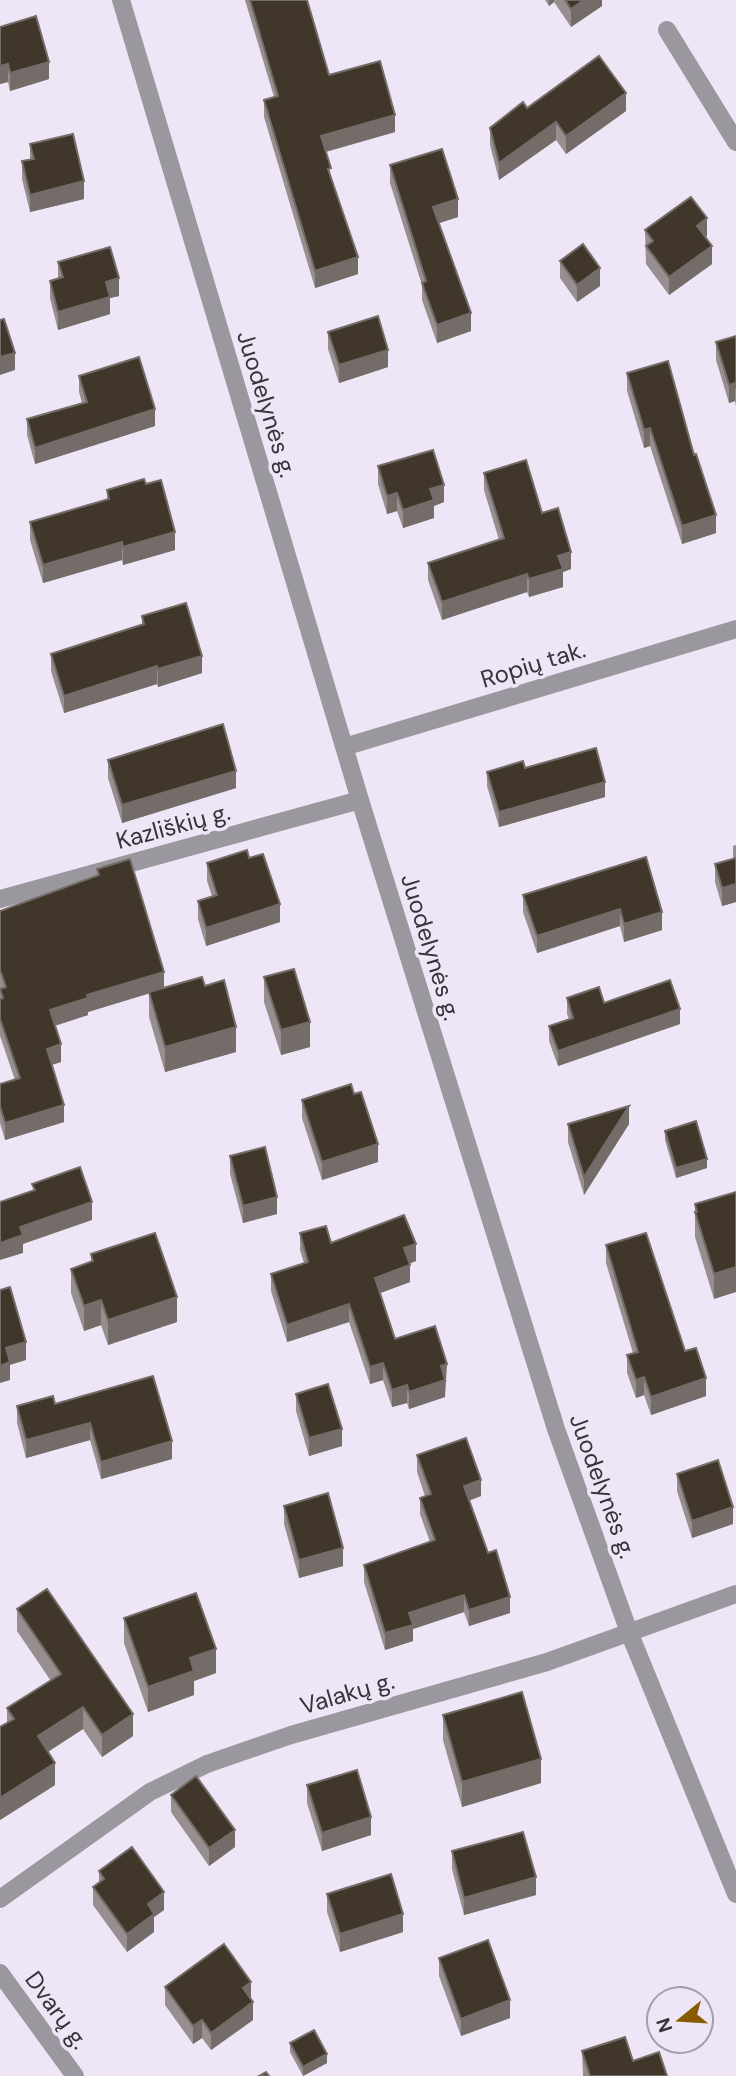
<svg xmlns="http://www.w3.org/2000/svg" width="736" height="2076" font-family="'DM Sans',sans-serif">
<rect width="100%" height="100%" fill="#eee6f7"/>
<g fill="none" stroke-linecap="round" stroke-linejoin="round">
<path stroke="#9b979e" stroke-width="18" d="M121,0L360,800L556,1429L629,1632L736,1894
M667,30L736,142
M344,747L736,629
M0,899L360,800
M0,1899L150,1792L207,1764L291,1735L547,1662L736,1594
M0,1973L75,2076"/>
</g>
<path fill="#978e90" d="M245,0H307L329,75L395,132L326,152L331,177L358,274L315,288L264,117V100L274,97Z
M545,0H602V6L571,27L554,2L549,6Z
M0,27L49,79L10,91L8,82L0,84Z
M527,108L626,111L566,154L556,140L499,180L490,145V128Z
M30,144L84,199L30,212L22,179V161L30,160Z
M390,165L458,217L439,223L471,331L437,343L422,300V285L390,183Z
M645,230L707,236L705,237L712,264L669,295L646,264Z
M560,261L600,286L577,302L560,278Z
M58,262L119,296L110,298V314L58,330L50,298V281L58,278Z
M328,332L388,367L339,383L328,349Z
M736,336V406L735,401L729,403L716,360V342Z
M627,373L716,533L682,544L650,446L644,448L627,391Z
M79,376L155,426L35,464L27,435V419L82,403L79,392Z
M378,466L444,502L434,506V518L403,528L397,511L387,514L378,484Z
M484,473L542,513L571,569L563,572V587L529,597L527,592L442,620L428,580V563L499,540L484,490Z
M146,484L175,550L123,565L122,560L43,583L30,540V522L107,499V490Z
M142,616L202,673L158,687L157,684L64,713L51,671V654L142,625Z
M108,760L236,788L122,823L108,778Z
M525,768L605,797L499,827L487,786V772Z
M736,845V902L722,906L715,882V864L733,858V846Z
M646,857L662,930L624,942L620,926L537,953L523,912V895Z
M207,863L280,922L206,946L198,919V901L212,896L207,881Z
M97,869L164,988L205,986L236,1052L165,1072L149,1017V993L88,1012V1015L55,1026L61,1062L52,1065L64,1122L5,1140L0,1123V1084L15,1080L0,1036V911L97,876Z
M264,977L310,1047L281,1055L264,1002Z
M567,998L604,1003L680,1024L558,1066L549,1041V1026L569,1019L567,1014Z
M302,1100L378,1162L322,1180L302,1118Z
M568,1124H629L584,1195L568,1142Z
M665,1131L707,1168L676,1178L665,1140Z
M230,1156L277,1214L243,1223L230,1174Z
M736,1192L714,1299L695,1237V1204Z
M300,1233L331,1243L416,1261L409,1263L410,1282L380,1293L395,1339L447,1381L445,1382V1397L409,1409L407,1403L392,1407L383,1380L370,1384L349,1322L287,1342L271,1291V1274L304,1263L300,1250Z
M606,1245L685,1351L706,1396L651,1415L644,1395L636,1398L627,1373V1355L633,1353L606,1263Z
M91,1254L177,1322L108,1345L101,1325L84,1331L71,1293V1269L91,1262Z
M296,1394L342,1446L309,1456L296,1411Z
M55,1404L172,1459L101,1479L90,1440L26,1458L17,1423V1406Z
M417,1455L481,1496L469,1501L510,1613L469,1626L464,1612L413,1629V1641L385,1650L364,1582V1565L430,1542L420,1514V1498L425,1496L417,1472Z
M677,1474L733,1524L692,1538L677,1491Z
M284,1506L343,1566L299,1578L284,1524Z
M17,1609L133,1736L102,1757L83,1729L48,1752L55,1785L0,1820V1727L7,1723V1708L51,1681L17,1631Z
M124,1618L216,1673L194,1681V1695L148,1712L124,1643Z
M443,1715L541,1783L462,1807L443,1740Z
M307,1785L371,1835L322,1851L307,1803Z
M171,1795L235,1847L209,1866L171,1812Z
M452,1851L536,1895L464,1915L452,1869Z
M99,1871L164,1910L154,1917V1932L127,1952L93,1905V1887L99,1883Z
M327,1894L403,1932L340,1952L327,1912Z
M439,1958L510,2018L461,2036L439,1976Z
M165,1987L251,1998L253,2020L211,2050L202,2038L193,2044L165,2005Z
M290,2043L327,2063L303,2076L290,2052Z
M582,2051L633,2061L667,2076H583Z"/>
<path fill="#746c68" d="M549,0H554V2L549,6Z
M584,0H602V6L571,27V9Z
M49,62V79L10,91V73Z
M8,64V82L0,84V66Z
M626,93V111L566,154V136Z
M395,115V132L321,153V136Z
M556,122V140L499,180V163Z
M84,181V199L30,212V195Z
M458,199V217L433,225V207Z
M707,218V236L697,243V226Z
M712,246V264L669,295V277Z
M358,257V274L315,288V271Z
M600,268V286L577,302V285Z
M119,278V296L110,298V314L58,330V312L106,282Z
M471,313V331L437,343V325Z
M388,350V367L339,383V365Z
M15,353V370L0,375V357Z
M735,383V401L729,403V385Z
M155,409V426L35,464V448Z
M650,428V446L644,448V430Z
M444,485V502L434,506V518L403,528V510L430,489Z
M397,493V511L387,514V496Z
M716,515V533L682,544V526Z
M175,532V550L123,565V547Z
M122,542V560L43,583V565Z
M571,552V569L563,572V587L529,597V579L558,556Z
M527,574V592L442,620V602Z
M202,656V673L158,687V669Z
M157,666V684L64,713V696Z
M236,771V788L122,823V805Z
M605,782V797L499,827V812Z
M736,884V902L722,906V888Z
M280,904V922L206,946V928Z
M620,909V926L537,953V936Z
M662,912V930L624,942V924Z
M164,972V989L88,1012V1015L50,1027V1010L87,995Z
M680,1009V1024L558,1066V1051Z
M310,1022V1047L281,1055V1030Z
M236,1027V1052L165,1072V1047Z
M61,1044V1062L47,1066V1049Z
M64,1105V1122L5,1140V1123Z
M629,1106V1124L584,1195V1177Z
M378,1144V1162L322,1180V1162Z
M707,1159V1168L676,1178V1168Z
M277,1197V1214L243,1223V1206Z
M92,1202V1220L23,1244V1253L0,1260V1243L20,1227Z
M416,1244V1261L404,1266V1248Z
M410,1265V1282L375,1295V1278Z
M736,1267V1292L714,1299V1274Z
M177,1297V1322L108,1345V1320Z
M101,1300V1325L84,1331V1306Z
M349,1304V1322L287,1342V1325Z
M26,1342V1360L10,1365V1380L0,1383V1366L6,1348Z
M383,1363V1380L370,1384V1367Z
M447,1364L445,1397L409,1409V1392L441,1366Z
M644,1377V1395L636,1398V1380Z
M706,1378V1396L651,1415V1397Z
M407,1385V1403L392,1407V1390Z
M90,1423V1440L26,1458V1440Z
M342,1429V1446L309,1456V1438Z
M172,1441V1459L101,1479V1462Z
M481,1480V1496L464,1502V1486Z
M733,1507V1524L692,1538V1521Z
M343,1548V1566L299,1578V1560Z
M464,1595V1612L413,1629V1641L385,1650V1633L409,1613Z
M510,1597V1613L469,1626V1610Z
M216,1649V1673L194,1681V1695L148,1712V1687L190,1658Z
M83,1707V1729L38,1758V1736Z
M133,1714V1736L102,1757V1735Z
M541,1759V1783L462,1807V1782Z
M55,1763V1785L0,1820V1798Z
M371,1817V1835L322,1851V1833Z
M235,1830V1847L209,1866V1848Z
M536,1877V1895L464,1915V1898Z
M164,1892V1910L154,1917V1932L127,1952V1934L148,1904Z
M403,1914V1932L340,1952V1934Z
M251,1982V1999L243,1988Z
M510,2000V2018L461,2036V2019Z
M253,2002V2020L211,2050V2033Z
M202,2020V2038L193,2044V2026Z
M327,2054V2063L303,2076V2067Z"/>
<path fill="#40372a" stroke="#746c68" stroke-width="2" d="M250,0H307L329,75L380,61L395,115L321,136L331,168L328,169L358,257L315,271L264,100L278,96Z
M565,0H584L571,9Z
M36,16L49,62L10,73L8,64L0,66V27Z
M599,56L626,93L566,136L556,122L499,163L490,128L523,102L527,108Z
M73,134L84,181L30,195L22,161L34,159L30,144Z
M442,149L458,199L433,207L471,313L437,325L422,283L426,281L390,165Z
M691,197L707,218L697,226L712,246L669,277L646,246L653,241L645,230Z
M583,244L600,268L577,285L560,261Z
M110,247L119,278L106,282L110,297L58,312L50,281L63,277L58,262Z
M378,316L388,350L339,365L328,332Z
M4,319L15,353L0,357V320Z
M736,336V388L735,383L729,385L716,342Z
M139,357L155,409L35,448L27,419L87,402L79,376Z
M668,361L694,455L696,454L716,515L682,526L650,428L644,430L627,373Z
M433,450L444,485L430,489L434,500L403,510L397,493L387,496L378,466Z
M526,460L542,513L558,508L571,552L558,556L563,569L529,579L527,574L442,602L428,563L504,538L484,473Z
M144,479L146,484L161,480L175,532L123,547L122,542L43,565L30,522L109,499L107,490Z
M186,603L202,656L158,669L157,666L64,696L51,654L144,624L142,616Z
M223,724L236,771L122,805L108,760Z
M596,748L605,782L499,812L487,772L523,761L525,768Z
M247,850L249,858L263,854L280,904L206,928L198,901L217,895L207,863Z
M646,857L662,912L624,924L620,909L537,936L523,895Z
M736,858V884L722,888L715,864Z
M130,859L164,972L87,995L88,998L50,1010L61,1044L47,1049L64,1105L5,1123L0,1106V1084L20,1078L0,1019V999L3,998L0,989L6,987L0,970V911L99,875L97,869Z
M294,969L310,1022L281,1030L264,977Z
M202,977L205,986L224,980L236,1027L165,1047L149,992Z
M670,980L680,1009L558,1051L549,1026L573,1018L567,998L599,987L604,1003Z
M351,1084L354,1094L361,1092L378,1144L322,1162L302,1100Z
M629,1106L584,1177L568,1124Z
M696,1121L707,1159L676,1168L665,1131Z
M265,1147L277,1197L243,1206L230,1156Z
M80,1167L92,1202L20,1227L23,1235L0,1243V1202L35,1190L32,1184Z
M736,1192V1267L714,1274L695,1212H697L695,1204Z
M404,1215L416,1244L404,1248L410,1265L375,1278L395,1339L435,1326L447,1364L441,1366L445,1380L409,1392L407,1385L392,1390L383,1363L370,1367L349,1304L287,1325L271,1274L308,1262L300,1233L326,1226L331,1243Z
M155,1233L177,1297L108,1320L101,1300L84,1306L71,1269L93,1261L91,1254Z
M646,1233L685,1351L696,1348L706,1378L651,1397L644,1377L636,1380L627,1355L638,1352L606,1245Z
M10,1287L26,1342L6,1348L10,1362L0,1366V1290Z
M153,1376L172,1441L101,1462L90,1423L26,1440L17,1406L53,1396L55,1404Z
M328,1384L342,1429L309,1438L296,1394Z
M466,1438L481,1480L464,1486L488,1553L496,1550L510,1597L469,1610L464,1595L409,1613L413,1625L385,1633L364,1565L435,1540L420,1498L431,1494L417,1455Z
M718,1460L733,1507L692,1521L677,1474Z
M328,1493L343,1548L299,1560L284,1506Z
M47,1589L133,1714L102,1735L83,1707L38,1736L55,1763L0,1798V1727L14,1719L7,1708L61,1674L17,1609Z
M196,1593L216,1649L190,1658L194,1671L148,1687L124,1618Z
M522,1692L541,1759L462,1782L443,1715Z
M357,1770L371,1817L322,1833L307,1785Z
M196,1776L235,1830L209,1848L171,1795Z
M523,1832L536,1877L464,1898L452,1851Z
M132,1847L164,1892L148,1904L154,1914L127,1934L93,1887L104,1879L99,1871Z
M391,1874L403,1914L340,1934L327,1894Z
M488,1940L510,2000L461,2019L439,1958Z
M224,1944L251,1982L243,1988L253,2002L211,2033L202,2020L193,2026L165,1987Z
M314,2030L327,2054L303,2067L290,2043Z
M625,2037L633,2061L659,2052L667,2076H590L582,2051Z
M266,2072L269,2076H259Z"/>
<g text-anchor="middle" dominant-baseline="central" stroke-width="7" stroke-linejoin="round" paint-order="stroke">
<g font-size="24" fill="#363339" stroke="#eee6f7">
<text transform="translate(267 404) rotate(73)">Juodelynės g.</text>
<text transform="translate(533 664) rotate(-17)">Ropių tak.</text>
<text transform="translate(173 826) rotate(-15)">Kazliškių g.</text>
<text transform="translate(431 947) rotate(73)">Juodelynės g.</text>
<text transform="translate(603 1486) rotate(70)">Juodelynės g.</text>
<text transform="translate(347 1693) rotate(-16)">Valakų g.</text>
<text transform="translate(57 2010) rotate(54)">Dvarų g.</text>
</g>
</g>
<g transform="translate(680 2020) rotate(252)"><circle r="33" fill="#eee6f7" stroke="#a49eab" stroke-width="2"/>
<path d="M0-5L12 26L0 18L-12 26Z" fill="#895b00"/>
<text y="-10" font-size="19" font-weight="bold" text-anchor="middle" fill="#363339">N</text>
</g>
</svg>
